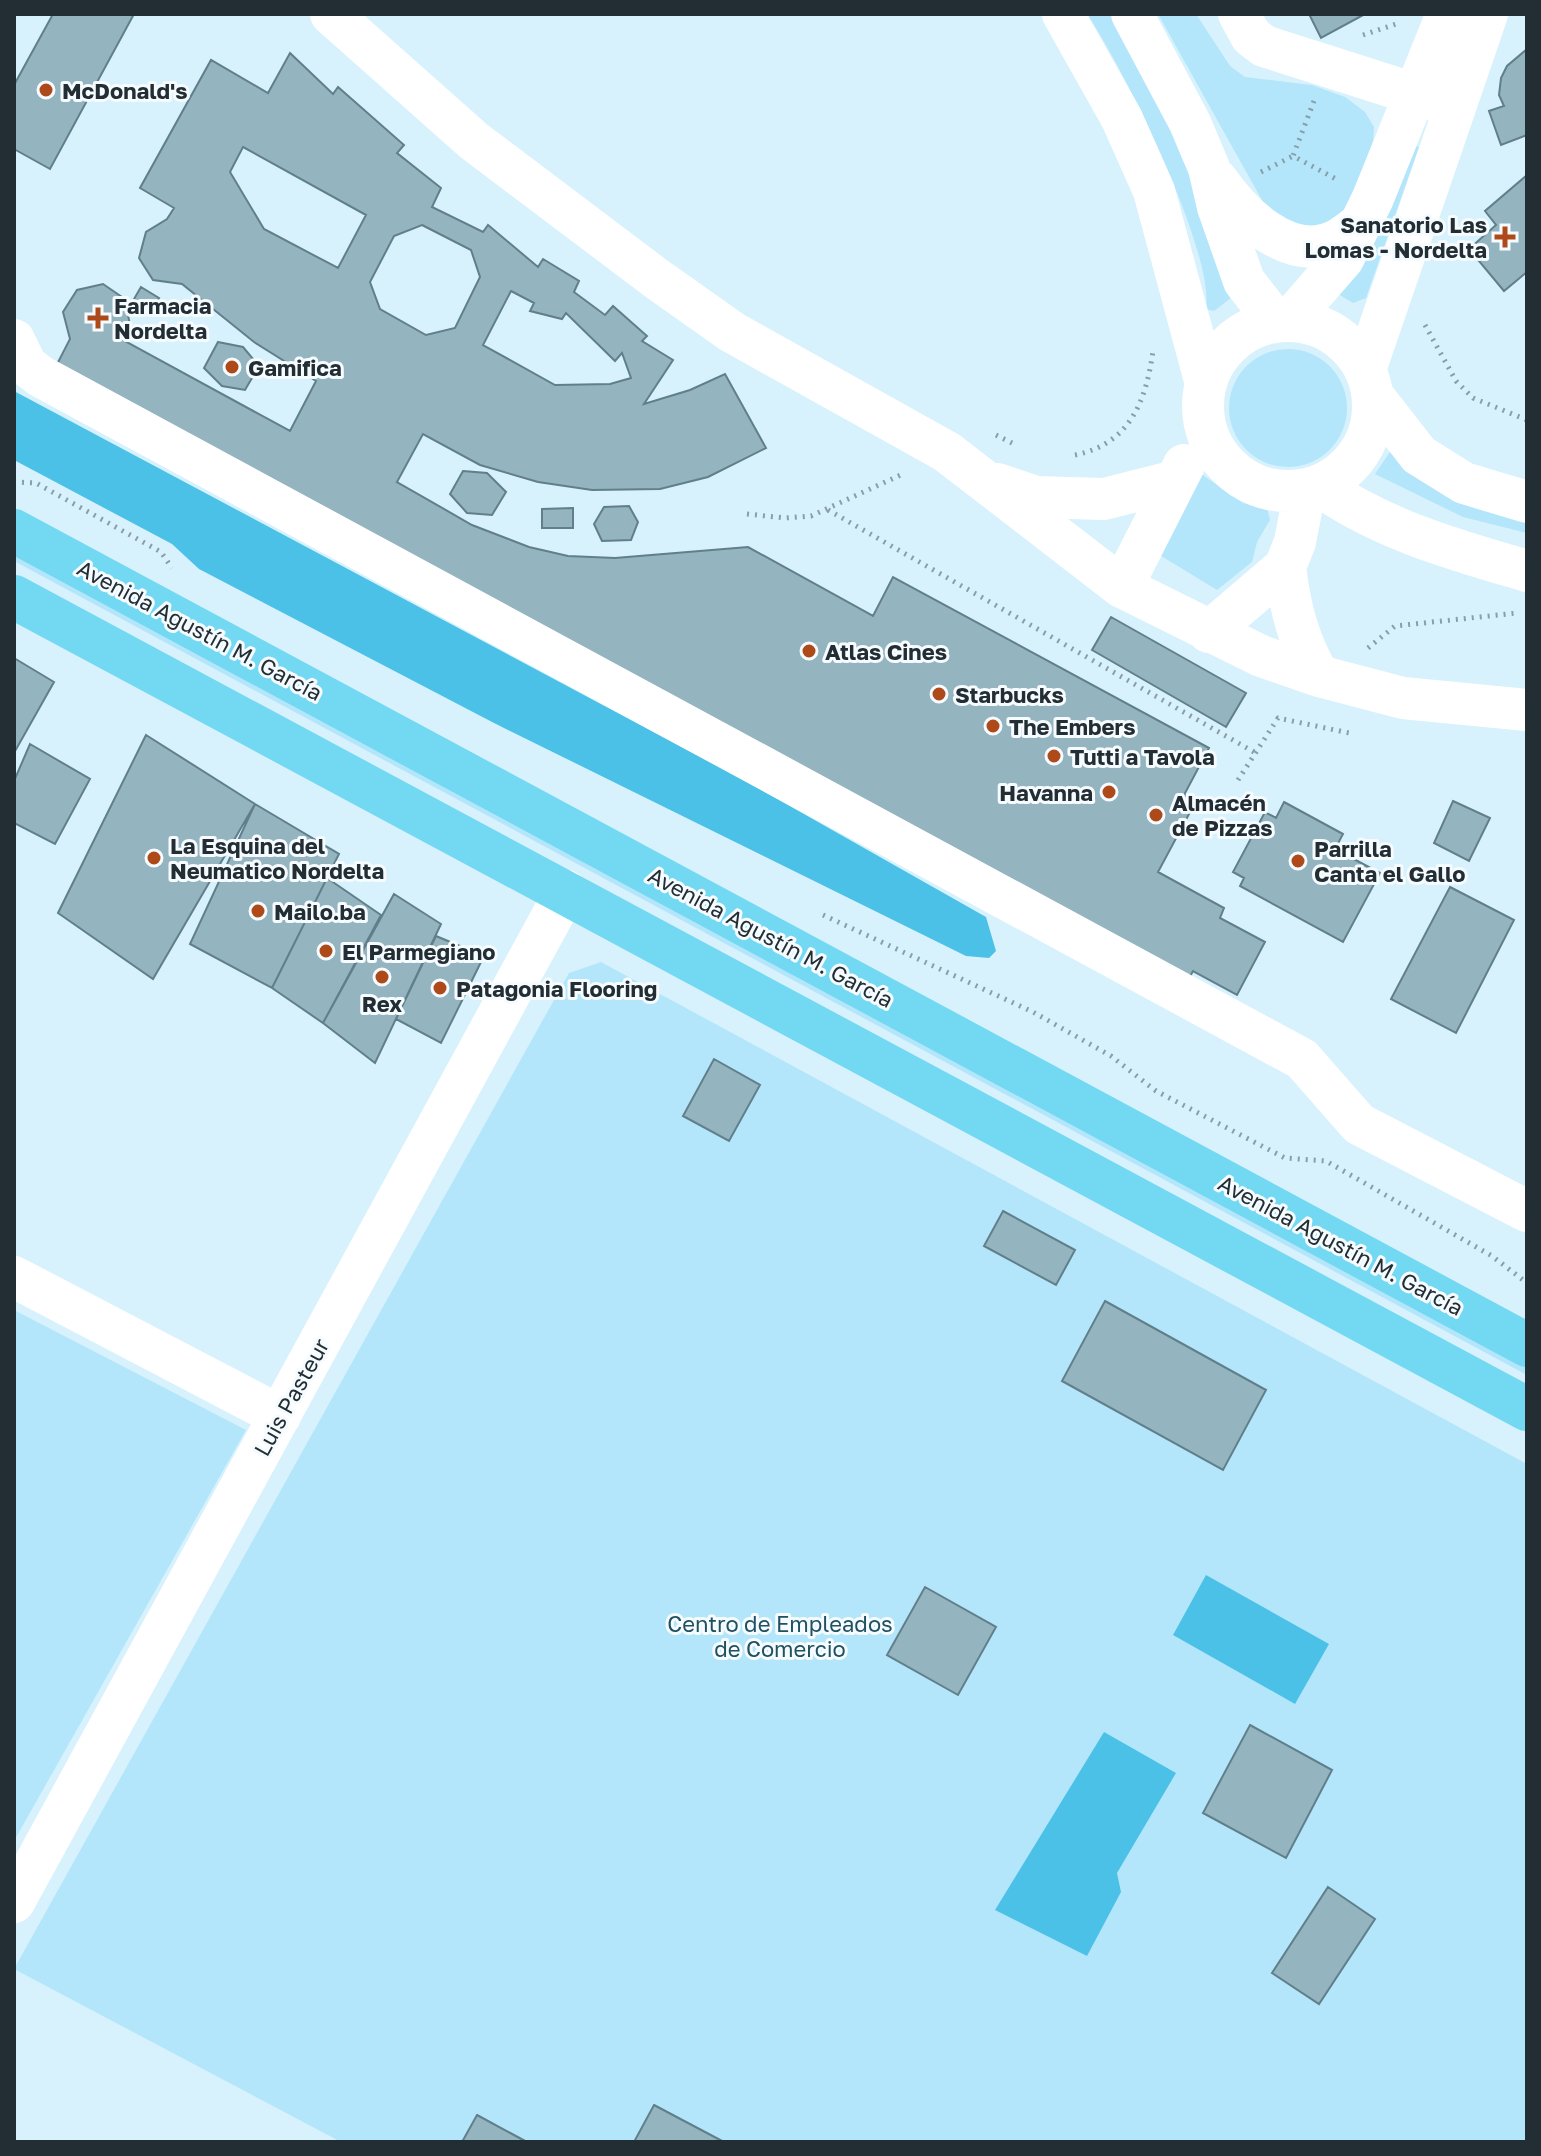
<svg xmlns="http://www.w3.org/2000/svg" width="1541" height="2156" font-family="'Golos Text',sans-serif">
<rect width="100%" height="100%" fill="#d7f2fc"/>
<path fill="#b3e6fa" d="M1087,14H1117L1194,170L1240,291L1214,311L1206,309C1214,249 1123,67 1087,14Z
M1158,14H1196L1230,66L1245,77L1312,85L1345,97L1365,112L1374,127L1373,143L1344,213L1323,226L1302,228L1278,221L1263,202Z
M1411,144L1419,147L1366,298L1353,303L1333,291Z
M1229 408a59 59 0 1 1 118 0a59 59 0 1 1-118 0Z
M1394,446L1527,515V533L1463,517L1375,474Z
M1200,473L1243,503L1267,508L1270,520L1257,542L1252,562L1217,590L1158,554Z
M14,548L1527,1361V1375L14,561Z
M601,962L1527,1464V2142H341L14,1969L569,973Z
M14,1310L246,1430L14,1841Z"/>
<path fill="#4cc1e7" d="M14,391L751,784L986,917L996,951L989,958L966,956L494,723L199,569L172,544L14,460Z
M1206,1575L1329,1644L1295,1704L1173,1635Z
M1104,1732L1176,1773L1117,1873L1121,1892L1087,1956L995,1910Z"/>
<path fill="#94b4c0" stroke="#607f8a" stroke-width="2" fill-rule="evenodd" d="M53,14H134L50,169L14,149V85Z
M1309,14H1365L1321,38Z
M1527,49V135L1501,145L1489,111L1504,106L1499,95L1501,78L1507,66Z
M290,53L333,94L338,87L404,145L397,153L441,188L432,207L483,232L488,225L538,267L543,259L579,281L574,292L605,315L613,306L647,336L642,341L673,360L644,404L690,390L725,374L766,448L708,477L660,489L592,490L538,482L480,465L423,434L397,482L472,525L529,547L568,556L615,558L748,547L873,616L893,577L1209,748L1184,795L1196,801L1158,872L1224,908L1220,918L1265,942L1237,995L1193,971L1186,984L53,372L70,339L63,312L77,290L103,284L125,299L130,325L121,339L290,431L316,381L254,342L182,284L153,280L139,258L146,232L167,219L174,208L140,188L211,60L268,93ZM243,147L366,215L338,268L264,229L230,172ZM422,225L471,250L480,277L455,328L426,335L380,309L370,282L394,236ZM511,291L534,303L530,311L562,319L566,313L615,361L622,353L631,378L610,384L555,385L483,345Z
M1527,175V272L1504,291L1469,249L1496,225L1485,211Z
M141,287L159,298L152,309L134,299Z
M218,342L243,347L259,366L245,390L222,386L204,368Z
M463,471L487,473L506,492L492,515L467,513L450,494Z
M629,506L638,522L631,540L602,541L594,524L604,507Z
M573,508V528H542V509Z
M1111,617L1246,693L1226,727L1092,650Z
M14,658L54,682L14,753Z
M146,735L255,804L153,979L58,913Z
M30,744L90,779L55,844L14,823V781Z
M1453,801L1490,818L1469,861L1434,843Z
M1284,802L1343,834L1335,849L1380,873L1343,942L1240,886L1244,878L1233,872L1265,812L1276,818Z
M255,804L339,854L272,988L190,944Z
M327,878L381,915L323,1023L272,988Z
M1450,887L1514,920L1456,1033L1391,999Z
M394,894L441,924L375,1063L323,1023Z
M436,936L484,956L441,1043L396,1019Z
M714,1059L760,1085L729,1141L683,1116Z
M1003,1211L1075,1250L1056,1285L984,1246Z
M1105,1301L1266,1390L1223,1470L1062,1381Z
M925,1587L996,1627L958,1695L887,1655Z
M1250,1725L1332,1770L1286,1858L1203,1813Z
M1328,1887L1375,1919L1319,2004L1272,1973Z
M654,2105L724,2142H634Z
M477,2115L527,2142H462Z"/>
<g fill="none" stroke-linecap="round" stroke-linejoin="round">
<path stroke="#899ea6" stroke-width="5" stroke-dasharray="2 6" stroke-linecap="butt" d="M1363,35L1399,23
M1314,101L1293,156L1338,180
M1261,172L1293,156
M1425,325L1456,381L1473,398L1527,420
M996,435L1016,445
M1075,455C1130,444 1146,401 1153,351
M14,482L36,483L161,552L172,568
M828,510L1254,752
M747,514L785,518L811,516L905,473
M1368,648L1395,626L1517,613
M1238,780L1278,718L1354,734
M823,915L1033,1012L1111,1056L1156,1091L1285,1158L1326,1161L1492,1256L1527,1283"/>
<path stroke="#fff" stroke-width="42" d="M331,14L474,141L657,279L732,332L947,452L1122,587L1261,656L1319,676L1403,698L1527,710
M1063,14L1122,119L1154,191L1206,384
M1132,14L1190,123L1209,168L1218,207L1244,281L1276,322
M1239,14L1251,36L1264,46L1443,103
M1217,180C1241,214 1288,263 1335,241C1344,237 1353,229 1361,223
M1289,321L1343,259L1373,198L1447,14
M1203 406a85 85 0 1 1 170 0a85 85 0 1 1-170 0Z
M14,340L26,365L40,376L1302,1059L1359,1124L1527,1211
M1365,370L1487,14
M1373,396L1419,455L1464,483L1527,502
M997,484L1036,497L1104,499L1175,481
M1320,486C1382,530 1456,550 1527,571
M1285,567C1290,607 1298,641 1319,676
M1122,587L1184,465
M1209,632L1285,567L1295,542L1305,490
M14,1277L280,1416
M14,1902L566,891"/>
<path stroke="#73d8f2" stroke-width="44" d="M14,531L1527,1345
M14,597L1527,1409"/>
</g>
<g fill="#ae4a19" stroke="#f5fbfe" stroke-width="3">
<circle cx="46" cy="90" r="8"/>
<path d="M1501 225h8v8h8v8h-8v8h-8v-8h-8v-8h8z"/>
<path d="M94 306h8v8h8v8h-8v8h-8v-8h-8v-8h8z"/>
<circle cx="232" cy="367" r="8"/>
<circle cx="809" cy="651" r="8"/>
<circle cx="939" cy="694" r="8"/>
<circle cx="993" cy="726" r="8"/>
<circle cx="1054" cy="756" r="8"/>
<circle cx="1109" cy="792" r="8"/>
<circle cx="1156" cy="815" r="8"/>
<circle cx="154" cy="858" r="8"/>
<circle cx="1298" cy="861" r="8"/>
<circle cx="258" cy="911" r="8"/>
<circle cx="326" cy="951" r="8"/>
<circle cx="382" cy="977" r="8"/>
<circle cx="440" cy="988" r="8"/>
</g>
<g text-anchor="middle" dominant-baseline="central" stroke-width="6" stroke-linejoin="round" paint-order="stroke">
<g font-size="22" font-weight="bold" fill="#222e33" stroke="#f5fbfe" text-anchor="start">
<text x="62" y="90">McDonald's</text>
<text x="1487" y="224" text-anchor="end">Sanatorio Las<tspan x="1487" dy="25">Lomas - Nordelta</tspan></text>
<text x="114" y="305">Farmacia<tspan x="114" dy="25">Nordelta</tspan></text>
<text x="248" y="367">Gamifica</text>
<text x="825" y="651">Atlas Cines</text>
<text x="955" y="694">Starbucks</text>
<text x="1009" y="726">The Embers</text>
<text x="1070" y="756">Tutti a Tavola</text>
<text x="1093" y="792" text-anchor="end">Havanna</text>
<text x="1172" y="802">Almacén<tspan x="1172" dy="25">de Pizzas</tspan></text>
<text x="170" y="845">La Esquina del<tspan x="170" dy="25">Neumatico Nordelta</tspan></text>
<text x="1314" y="848">Parrilla<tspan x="1314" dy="25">Canta el Gallo</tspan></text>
<text x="274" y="911">Mailo.ba</text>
<text x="342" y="951">El Parmegiano</text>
<text x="456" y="988">Patagonia Flooring</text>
<text x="382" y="1003" text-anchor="middle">Rex</text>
</g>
<g font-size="22" fill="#222e33" stroke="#f5fbfe">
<text transform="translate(200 630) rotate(28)">Avenida Agustín M. García</text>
<text transform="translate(771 937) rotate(28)">Avenida Agustín M. García</text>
<text transform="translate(1341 1245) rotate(28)">Avenida Agustín M. García</text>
<text transform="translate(291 1397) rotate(-61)">Luis Pasteur</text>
</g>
<g font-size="22" fill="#205161" stroke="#f5fbfe">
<text x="780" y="1623">Centro de Empleados<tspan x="780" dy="25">de Comercio</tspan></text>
</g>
</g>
<rect width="1541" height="2156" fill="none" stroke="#222e33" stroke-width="32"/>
</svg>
